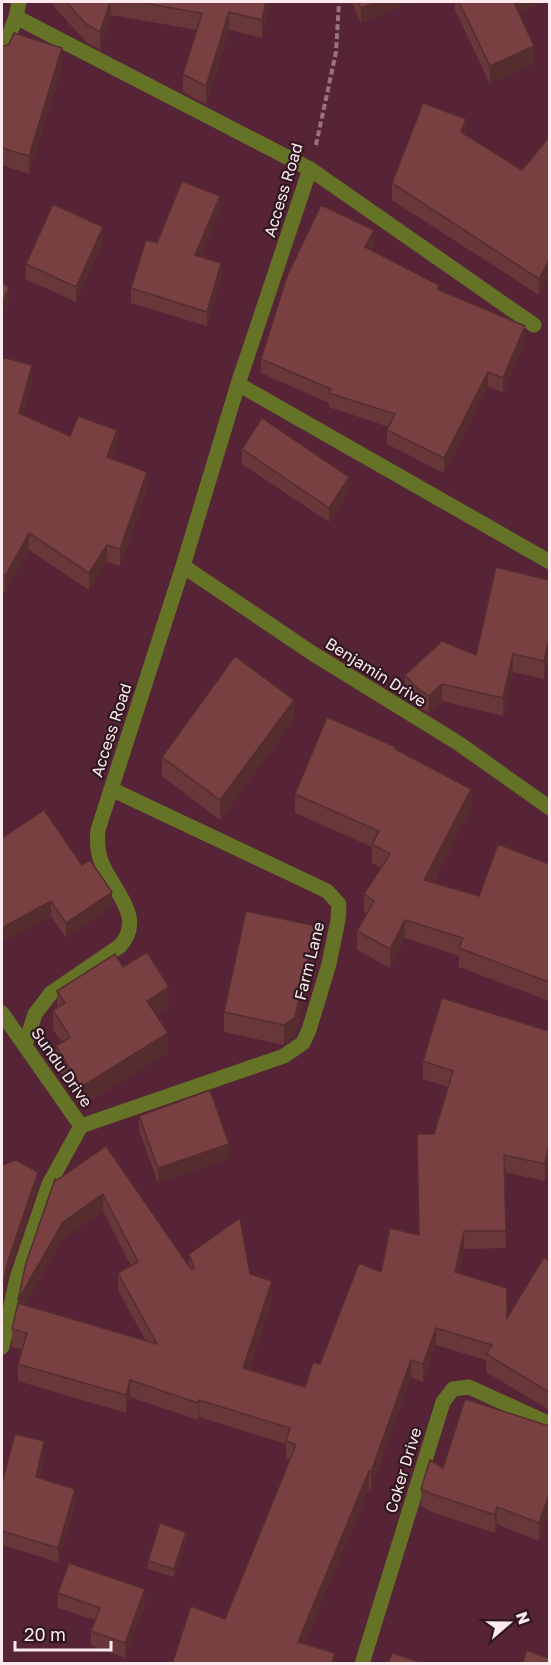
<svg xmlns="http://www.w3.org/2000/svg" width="551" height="1665" font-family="'Golos Text',sans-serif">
<rect width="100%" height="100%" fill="#572437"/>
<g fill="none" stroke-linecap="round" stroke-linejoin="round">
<path stroke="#99727f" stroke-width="4" stroke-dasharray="6 3" stroke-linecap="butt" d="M316,145L336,52L339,2"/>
<path stroke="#657327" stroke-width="15" d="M16,17L310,169L534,325
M2,54L16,17L19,2
M238,384L550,562
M183,566L312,653L458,743L550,808
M2,1013L81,1126L49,1184L17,1278L2,1347
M25,1045L35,1014L51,993L120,946C147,916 110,889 100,858C97,848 97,840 98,830L183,566L238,384L310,169
M81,1126L284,1056L303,1043L309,1030L329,964L338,920L339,904L327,891L111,789
M362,1664L443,1402L453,1389L469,1387L550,1424"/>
</g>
<path fill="#683739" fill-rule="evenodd" d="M50,2H270L262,38L229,30L206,104L183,92V74L197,30L111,15L100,50L86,42Z
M352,2H411L361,23Z
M455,2H543L519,12L534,64L490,84L455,10Z
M2,46L62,65L29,174L2,165Z
M466,135L522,170L548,138L539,295L392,200V183Z
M220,211L200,257L221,278L207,326L131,303V288L157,243Z
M103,242L76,302L26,279V264Z
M374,245L371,250L525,340L503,393L488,386L444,473L387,444V430L389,427L329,407V403L261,373V359Z
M2,357L32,383L23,415L70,436L117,448L113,459L147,489L120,566L107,562L89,590L29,550L5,593L2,591Z
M242,449L349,491L329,522L242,464Z
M549,580L544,679L513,672L503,716L442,701L429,713L417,706L405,693V675L476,655Z
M294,719L220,820L162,776V757Z
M396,749L471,808L433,882L479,896L549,864V1001L459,967V956L405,938L390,968L357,950V931L367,914L364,912V894L381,868L372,863V847L295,813V794Z
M82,865L112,906L66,938L51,916L2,942Z
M316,946L295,1036L284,1045L224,1032V1012Z
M123,967L169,1007L156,1015L168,1052L81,1107L56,1065V1046L62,1042L53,1030V1010L57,1008V991Z
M549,1031L545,1181L504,1172L506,1248L464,1249L459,1273L507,1318L549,1261V1410L486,1372V1360L436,1345L423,1382L411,1377L371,1489H369L304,1644L335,1664L225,1619L290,1460L286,1459V1444L199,1417L198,1420L130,1397L126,1413L18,1381V1364L22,1349L12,1347V1329L57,1180L106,1146L189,1267V1254L250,1274L272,1299L249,1369L305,1387L381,1272L419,1235L434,1134L448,1087L423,1079V1061ZM103,1211L131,1266L118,1273V1290L146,1341L25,1305L63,1239Z
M139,1116L229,1158L158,1183L139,1130Z
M549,1426L539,1541L497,1524L495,1533L432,1512L421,1506V1489L443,1468Z
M44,1454L39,1478L75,1503L58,1562L2,1545V1483Z
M186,1539L174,1577L148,1569V1561Z
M58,1593L145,1603L125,1658L91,1645V1631L95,1620L58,1608Z"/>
<path fill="#552d2e" d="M110,2H111V15L100,50V32Z
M266,2H270L262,38V20Z
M377,2H411L361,23V8Z
M512,2H543L512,16Z
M229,12V30L206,104V86Z
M534,46V64L490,84V66Z
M62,48V65L29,174V156Z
M466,119V136L461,132Z
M220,196V211L195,269V255Z
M103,227V242L76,302V287Z
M374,230V245L365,262V247Z
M549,260V277L539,295V279Z
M221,263V278L207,326V312Z
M9,287V304L2,321V304Z
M525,326V340L503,393V378Z
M32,365V383L19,431V413Z
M488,372V386L444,473V458Z
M117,430V448L107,474V457Z
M147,472V489L120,566V549Z
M349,477V491L329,522V508Z
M29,533V550L5,593V576Z
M107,545V562L89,590V573Z
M549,639V656L544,679V661Z
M513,654V672L503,716V698Z
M442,684V701L429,713V696Z
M294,700V719L220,820V800Z
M471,789V808L424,898V880Z
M112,892V906L66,938V923Z
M51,901V916L2,942V928Z
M405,920V938L390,968V949Z
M316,926V946L295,1036L284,1045V1025Z
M169,987V1007L147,1020V1001Z
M168,1033V1052L81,1107V1087Z
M229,1144V1158L158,1183V1168Z
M549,1144V1161L545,1181V1164Z
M38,1172V1187L8,1275L2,1304V1289L8,1261Z
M103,1194V1211L63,1239L18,1318V1300L63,1222Z
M464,1231V1249L455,1290V1272Z
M272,1281V1299L243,1385V1368Z
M436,1328V1345L423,1382V1364Z
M411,1360V1377L371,1489V1472Z
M130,1380V1397L126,1413V1395Z
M199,1400V1417L198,1420V1403Z
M44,1441V1454L36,1491V1477Z
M369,1471V1489L298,1659V1642Z
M75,1489V1503L58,1562V1548Z
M549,1495V1512L539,1541V1523Z
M497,1507V1524L495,1533V1515Z
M186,1532V1539L174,1577V1569Z
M145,1589V1603L125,1658V1643Z
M335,1653V1664H332Z"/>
<path fill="#794042" stroke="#552d2e" stroke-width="1.5" d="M66,2H110L100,32L86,24Z
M137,2H266L262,20L229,12L206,86L183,74L202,13Z
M358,2H377L361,8Z
M459,2H514L534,46L490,66Z
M14,33L62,48L29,156L2,148V46H4L9,44Z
M423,103L466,119L461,132L522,170L548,138L549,139V260L539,279L392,183Z
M182,181L220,196L195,255L221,263L207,312L131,288L146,240L157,243Z
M53,204L103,227L76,287L26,264Z
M321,205L374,230L365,247L439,285L437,289L525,326L503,378L488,372L444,458L387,430L395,414L329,393L331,389L261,359L287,276Z
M2,283L9,287L2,304Z
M2,357L32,365L19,413L70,436L78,416L117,430L107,457L147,472L120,549L107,545L89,573L29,533L5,576L2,574Z
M262,418L349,477L329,508L242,449Z
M496,567L549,580V639L544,661L513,654L503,698L442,684L429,696L417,688L405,675L442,641L476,655Z
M235,656L294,700L220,800L162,757Z
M327,717L396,747L395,749L471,789L424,880L479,896L498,844L549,864V982L459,948L463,938L405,920L390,949L357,931L374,901L364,894L390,854L372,844L379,831L295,794Z
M44,810L82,865L90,860L112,892L66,923L51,901L2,928V838Z
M246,911L316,926L295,1017L284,1025L224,1012Z
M147,952L169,987L147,1001L168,1033L81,1087L56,1046L70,1037L53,1010L65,1003L57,991L115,954L123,967Z
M442,998L549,1031V1144L545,1164L504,1155L506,1231H464L455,1272L507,1288V1318L544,1257L549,1261V1320L548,1322L549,1323V1392L486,1354L492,1345L436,1328L423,1364L411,1360L371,1472L369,1471L298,1642L335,1653L332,1664H172L191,1606L225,1619L296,1445L286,1441L290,1428L199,1400L198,1403L130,1380L126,1395L18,1364L27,1333L12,1329L18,1303L157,1344L118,1273L138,1262L103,1194L63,1222L18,1300L26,1263L55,1179L57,1180L106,1146L191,1269L194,1268L189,1254L240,1218L250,1274L272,1281L243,1368L305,1387L313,1362L320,1364L359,1263L381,1272L390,1228L419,1235L417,1134H434L453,1071L423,1061Z
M210,1090L229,1144L158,1168L139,1116Z
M16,1160L38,1172L8,1261L2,1289V1165Z
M465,1399L549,1426V1495L539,1523L497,1507L495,1515L432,1494L421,1489L430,1460L443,1468Z
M15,1434L44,1441L36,1477L75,1489L58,1548L2,1531V1483Z
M160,1523L186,1532L174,1569L148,1561Z
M69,1563L145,1589L125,1643L91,1631L100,1608L58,1593Z
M549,1642V1664H522L527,1650L547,1658Z
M392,1653L426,1664H388Z"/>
<g text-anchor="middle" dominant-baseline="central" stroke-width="4.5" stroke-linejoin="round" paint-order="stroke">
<g font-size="16" fill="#fee9ef" stroke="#2e171f">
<text transform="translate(283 190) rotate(-73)">Access Road</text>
<text transform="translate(376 672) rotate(32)">Benjamin Drive</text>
<text transform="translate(111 730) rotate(-72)">Access Road</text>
<text transform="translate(309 961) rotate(-76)">Farm Lane</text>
<text transform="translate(62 1067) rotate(55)">Sundu Drive</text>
<text transform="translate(403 1470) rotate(-73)">Coker Drive</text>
</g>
</g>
<rect width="551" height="1665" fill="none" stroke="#fee9ef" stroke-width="6"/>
<g transform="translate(509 1623) rotate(70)" stroke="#2e171f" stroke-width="4.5" paint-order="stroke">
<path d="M0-4.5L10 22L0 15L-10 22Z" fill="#fee9ef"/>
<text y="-9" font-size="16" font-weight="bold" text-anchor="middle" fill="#fee9ef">N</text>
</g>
<path d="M15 1641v9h96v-9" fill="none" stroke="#fee9ef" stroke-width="3"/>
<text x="24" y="1641" font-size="18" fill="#fee9ef" stroke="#2e171f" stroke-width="4.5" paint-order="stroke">20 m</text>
</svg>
